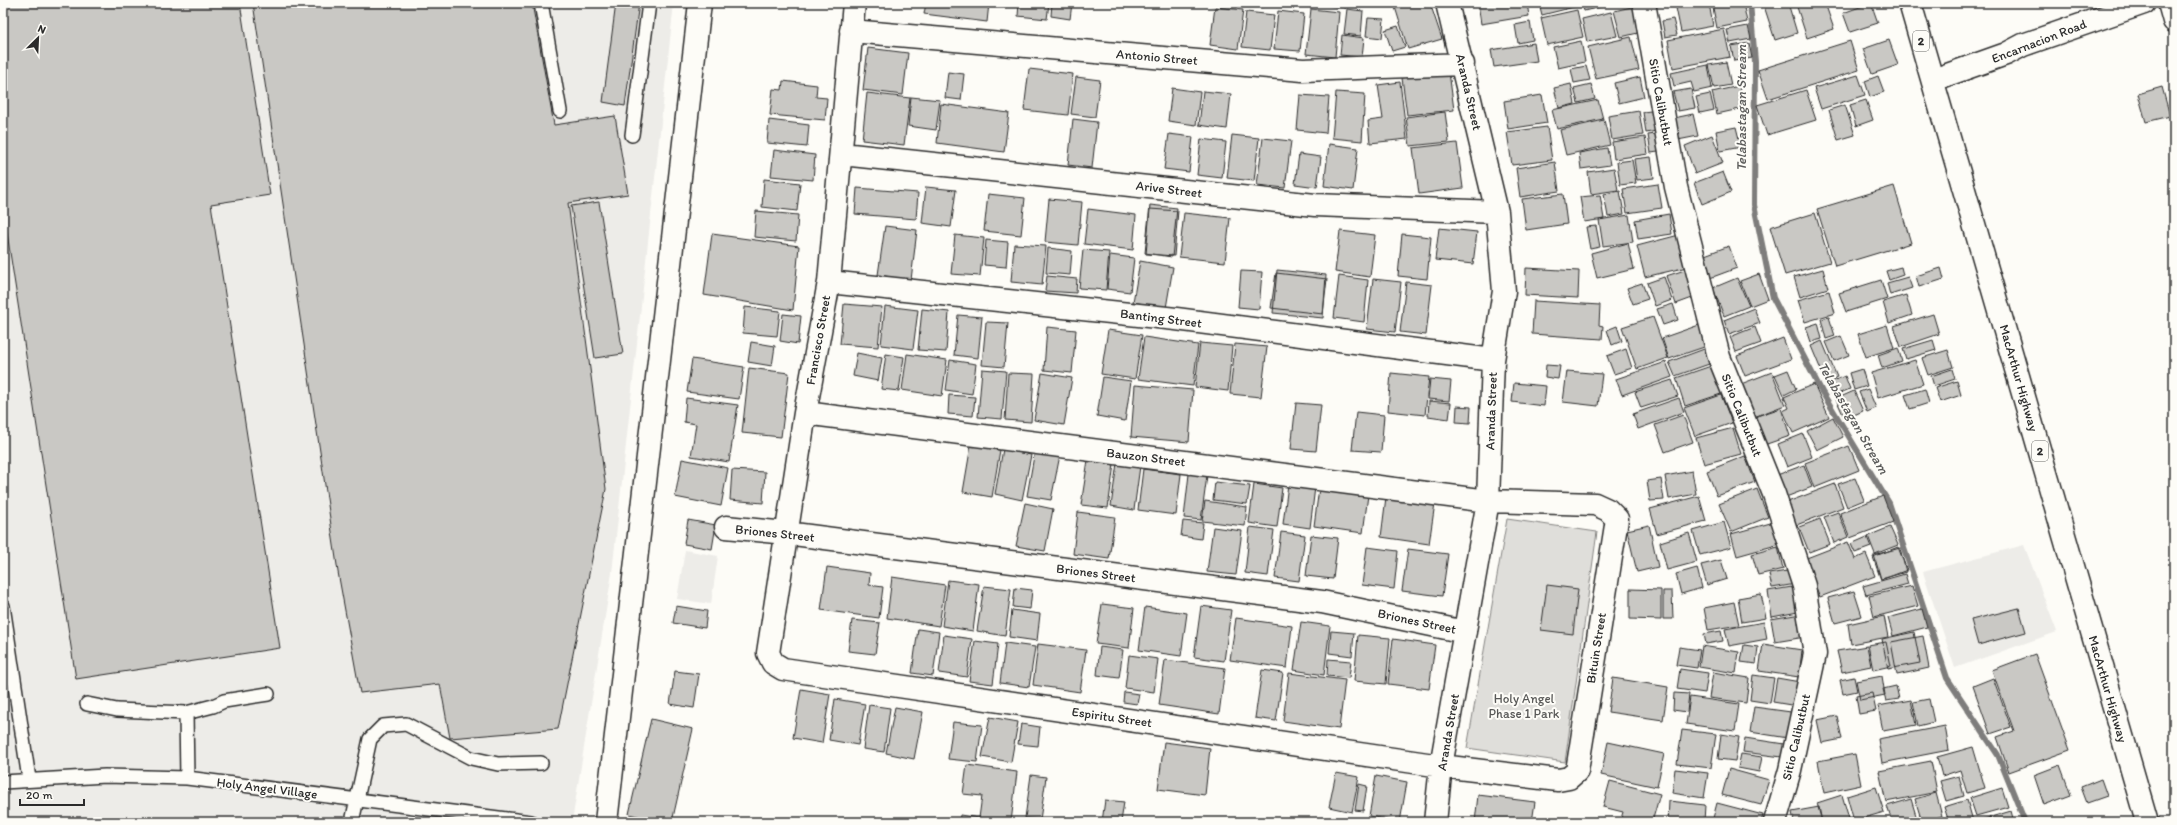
<svg xmlns="http://www.w3.org/2000/svg" width="2177" height="825" font-family="Itim,sans-serif">
<rect width="100%" height="100%" fill="#fdfcf7"/>
<filter id="ink" filterUnits="userSpaceOnUse"><feTurbulence type="fractalNoise" baseFrequency=".025" numOctaves="2"/><feDisplacementMap in="SourceGraphic" scale="8" xChannelSelector="R" yChannelSelector="G"/><feConvolveMatrix kernelMatrix="1 2 1 2 8 2 1 2 1" color-interpolation-filters="sRGB"/></filter>
<g filter="url(#ink)">
<path fill="#edece8" d="M3,3H674L612,573L572,822H3Z
M2024,545L2057,632L1955,668L1923,572Z
M685,550L718,556L711,604L677,599Z"/>
<path fill="#dfdeda" stroke="#858482" d="M1507,519L1597,532L1565,762L1467,748Z"/>
<g fill="none" stroke-linecap="round" stroke-linejoin="round">
<path stroke="#7e7d7b" stroke-width="6" d="M1750,3L1755,62L1754,205L1773,298L1822,392L1889,503L1947,678L1998,755L2025,822"/>
</g>
<path fill="#c9c8c4" stroke="#2b2b2b" d="M3,3H240L270,195L211,204L280,648L76,679L3,207Z
M253,3H532L554,125L615,116L628,194L568,203L606,489L558,729L450,738L440,684L360,693L338,572Z
M616,3H639L625,106L603,102Z
M926,3H989L987,22L924,14Z
M1019,3H1049L1047,19L1018,16Z
M1052,3H1072L1070,19L1051,16Z
M1198,3H1215L1214,5Z
M1230,3H1264L1263,7Z
M1311,3H1347L1346,8Z
M1409,3H1430L1442,39L1408,49L1395,7Z
M1478,3H1527L1529,16L1481,24Z
M1539,3H1577L1578,6L1542,15Z
M1582,3H1607L1608,5L1584,11Z
M1675,3H1709L1713,26L1681,32Z
M1712,3H1743L1747,22L1717,28Z
M1773,3H1788L1797,33L1775,40L1764,6Z
M1800,3H1825L1834,29L1807,38L1796,4Z
M1871,3L1878,23L1850,32L1843,13Z
M1636,6L1642,32L1621,37L1614,11Z
M1215,7L1243,10L1238,49L1210,45Z
M1311,9L1339,12L1335,57L1306,54Z
M1347,9L1363,11L1361,36L1344,34Z
M1577,10L1583,37L1547,45L1541,18Z
M1278,11L1304,14L1300,51L1274,49Z
M1246,12L1274,15L1270,50L1242,47Z
M1611,12L1617,36L1587,42L1582,19Z
M1368,18L1384,19L1382,38L1366,36Z
M1673,19L1677,35L1665,37L1662,21Z
M1530,22L1533,40L1518,43L1515,25Z
M1398,26L1405,47L1392,51L1385,30Z
M1748,26L1751,39L1730,43L1727,30Z
M1724,29L1730,57L1673,68L1668,40Z
M1342,35L1364,38L1362,57L1340,55Z
M1631,37L1639,70L1596,79L1588,47Z
M1889,40L1898,65L1872,74L1863,49Z
M1581,41L1585,62L1558,68L1553,47Z
M1850,41L1859,70L1768,99L1758,70Z
M1534,43L1537,61L1494,67L1491,50Z
M1749,43L1752,58L1734,61L1731,46Z
M868,48L908,53L903,95L863,90Z
M1726,62L1731,85L1714,88L1709,65Z
M1708,65L1712,88L1694,92L1691,82L1674,86L1671,73Z
M1586,66L1590,80L1574,83L1571,69Z
M1029,69L1073,74L1068,115L1024,110Z
M948,72L964,74L961,100L945,98Z
M1449,72L1454,110L1407,115L1402,78Z
M1858,75L1865,95L1821,109L1814,88Z
M1878,76L1884,92L1870,97L1865,81Z
M1076,77L1100,80L1095,117L1071,114Z
M1640,77L1644,97L1619,103L1614,83Z
M783,81L817,85L816,97L827,98L825,120L770,115L773,89L782,90Z
M1400,82L1407,139L1370,143L1368,121L1383,119L1378,85Z
M1571,84L1575,104L1559,108L1554,88Z
M1591,84L1595,99L1578,103L1574,88Z
M1739,86L1744,108L1717,114L1712,92Z
M2162,87L2170,116L2146,122L2138,94Z
M1172,88L1200,92L1196,125L1168,121Z
M1691,89L1695,108L1678,111L1673,92Z
M1806,90L1816,120L1767,135L1757,105Z
M1203,91L1231,94L1227,129L1199,125Z
M1336,92L1365,94L1362,141L1332,138Z
M867,93L910,98L904,145L862,140Z
M1710,94L1714,110L1700,113L1696,97Z
M1300,95L1329,97L1326,133L1297,130Z
M1542,95L1547,123L1508,129L1504,101Z
M911,97L940,100L936,130L908,126Z
M1598,100L1603,119L1557,129L1552,110Z
M1866,100L1873,120L1856,126L1850,105Z
M941,104L1009,113L1004,152L937,143Z
M1845,105L1855,135L1838,140L1829,110Z
M1658,110L1661,130L1646,133L1643,112Z
M1639,111L1643,135L1612,140L1608,116Z
M1445,112L1449,142L1410,146L1406,117Z
M1693,114L1698,136L1678,140L1674,118Z
M1073,119L1097,122L1092,168L1068,165Z
M769,120L809,125L807,147L767,143Z
M1604,120L1610,145L1566,155L1560,130Z
M1547,127L1552,160L1512,165L1507,132Z
M1736,127L1741,147L1720,151L1716,131Z
M1662,133L1665,151L1651,153L1648,135Z
M1169,134L1193,137L1189,172L1164,169Z
M1232,135L1259,138L1254,181L1227,178Z
M1712,135L1723,163L1695,174L1685,146Z
M1645,137L1648,154L1614,159L1612,142Z
M1263,138L1291,141L1285,188L1257,185Z
M1201,139L1226,142L1222,178L1197,175Z
M1457,143L1463,188L1419,194L1413,148Z
M1329,144L1358,148L1353,190L1324,186Z
M1607,148L1610,165L1581,169L1579,153Z
M774,150L815,155L813,180L771,176Z
M1299,154L1321,157L1317,187L1295,184Z
M1651,157L1654,178L1637,180L1634,159Z
M1632,160L1636,183L1620,185L1617,162Z
M1555,162L1559,191L1520,197L1516,168Z
M1614,168L1618,190L1591,194L1588,172Z
M1723,172L1731,192L1702,204L1694,183Z
M764,179L800,183L797,211L762,207Z
M1658,184L1662,208L1627,213L1623,189Z
M1894,186L1911,243L1835,266L1817,209Z
M926,187L956,190L951,227L922,223Z
M857,188L918,193L916,219L855,214Z
M1620,191L1624,214L1608,217L1604,194Z
M988,194L1025,198L1021,235L984,231Z
M1563,194L1567,224L1526,230L1522,199Z
M1600,195L1604,219L1584,222L1580,197Z
M1049,199L1082,202L1078,245L1045,242Z
M599,202L623,354L595,358L571,206Z
M1150,205L1177,208L1172,257L1145,253Z
M1088,209L1136,215L1133,250L1084,244Z
M1150,209L1178,211L1174,256L1146,254Z
M756,211L798,215L796,241L754,237Z
M1184,213L1230,218L1225,262L1179,257Z
M1815,213L1830,262L1785,275L1770,227Z
M1669,214L1672,234L1638,239L1635,220Z
M1629,215L1633,242L1603,246L1599,220Z
M885,226L917,230L911,280L878,275Z
M1596,226L1600,247L1590,249L1586,227Z
M1439,228L1477,232L1473,264L1435,260Z
M1340,231L1375,235L1370,277L1335,272Z
M712,234L799,246L793,310L704,295Z
M1402,234L1431,237L1427,279L1398,276Z
M955,235L984,238L980,276L951,274Z
M1679,235L1687,267L1645,277L1637,246Z
M986,240L1008,242L1006,267L984,265Z
M1628,243L1634,269L1597,278L1591,253Z
M1014,244L1046,246L1042,285L1011,282Z
M1729,246L1737,268L1710,278L1702,256Z
M1048,248L1072,251L1070,275L1046,273Z
M1083,250L1109,252L1106,290L1079,288Z
M1110,255L1134,258L1130,292L1107,289Z
M1140,261L1173,267L1166,308L1133,302Z
M1901,267L1903,275L1889,280L1886,271Z
M1526,268L1579,271L1578,298L1525,295Z
M1941,268L1944,279L1919,287L1916,276Z
M1823,269L1828,288L1800,297L1794,277Z
M1277,270L1326,275L1323,318L1273,313Z
M1685,270L1695,297L1676,304L1666,276Z
M1241,271L1262,272L1259,309L1238,307Z
M1276,273L1327,279L1323,314L1271,308Z
M1759,274L1768,299L1750,306L1740,281Z
M1047,276L1077,279L1076,293L1045,291Z
M1339,276L1368,280L1364,322L1334,318Z
M1664,277L1672,300L1655,306L1647,283Z
M1908,277L1912,288L1890,295L1887,283Z
M1737,278L1749,306L1724,316L1713,288Z
M1373,279L1401,282L1395,332L1367,329Z
M1881,280L1887,299L1846,312L1839,293Z
M1406,282L1432,285L1426,335L1400,332Z
M1642,283L1648,299L1633,304L1627,288Z
M1829,291L1835,313L1805,322L1798,300Z
M1906,295L1912,315L1889,323L1883,302Z
M1534,301L1600,305L1599,325L1603,326L1602,339L1532,334Z
M844,304L882,307L878,347L840,344Z
M1673,304L1678,320L1663,325L1657,309Z
M885,306L918,310L913,349L881,345Z
M745,307L780,311L777,336L743,333Z
M1754,308L1760,323L1729,334L1724,320Z
M922,309L949,312L946,352L918,350Z
M783,314L801,316L798,344L780,341Z
M1933,314L1939,334L1901,347L1894,326Z
M958,315L982,317L978,358L954,355Z
M1653,317L1668,358L1637,369L1622,327Z
M1829,317L1835,336L1826,339L1821,319Z
M986,322L1008,323L1004,367L982,365Z
M1818,323L1822,339L1811,342L1806,327Z
M1702,324L1710,345L1669,359L1662,338Z
M1887,325L1894,348L1866,357L1858,334Z
M1617,326L1622,341L1612,345L1607,330Z
M1047,327L1076,330L1072,373L1044,370Z
M1755,327L1761,343L1736,352L1730,337Z
M1108,330L1142,335L1135,379L1101,374Z
M1841,336L1849,355L1834,361L1826,342Z
M1144,337L1198,345L1193,386L1138,379Z
M1783,338L1791,359L1745,376L1737,356Z
M1933,340L1936,350L1906,359L1903,349Z
M1822,341L1837,377L1826,382L1811,346Z
M751,342L775,346L772,366L748,362Z
M1200,343L1232,346L1228,391L1195,387Z
M1235,344L1267,347L1261,397L1230,394Z
M1707,348L1712,363L1675,376L1669,362Z
M1898,348L1902,361L1882,368L1878,355Z
M1626,349L1632,368L1614,374L1607,356Z
M1948,350L1953,367L1928,375L1922,358Z
M857,353L882,358L878,381L853,376Z
M886,354L904,357L899,391L881,389Z
M907,354L947,360L942,396L902,390Z
M692,359L744,367L739,399L687,392Z
M950,360L976,364L972,394L946,390Z
M1915,360L1923,384L1878,398L1871,373Z
M1666,362L1672,377L1622,395L1616,379Z
M1546,365L1560,366L1558,379L1545,377Z
M1714,365L1724,393L1685,406L1676,378Z
M749,368L789,373L781,437L742,433Z
M982,369L1006,371L1002,419L978,417Z
M1862,369L1867,386L1854,390L1849,373Z
M1952,369L1955,379L1934,386L1931,376Z
M1788,370L1796,389L1784,395L1775,375Z
M1567,371L1602,374L1598,406L1563,402Z
M1772,372L1785,405L1754,417L1741,384Z
M1008,373L1034,374L1031,422L1005,420Z
M1042,373L1072,378L1064,425L1034,420Z
M1391,373L1429,377L1425,415L1388,411Z
M1845,376L1850,389L1833,396L1828,383Z
M1103,377L1131,381L1125,421L1097,416Z
M1430,379L1451,381L1449,401L1428,399Z
M1672,380L1678,396L1641,408L1635,392Z
M1957,381L1961,395L1940,402L1935,388Z
M1514,383L1546,386L1544,406L1512,402Z
M1814,384L1829,417L1793,433L1783,411L1789,408L1784,397Z
M1135,385L1193,390L1189,442L1131,437Z
M1868,389L1876,408L1867,412L1859,392Z
M1925,389L1929,403L1910,409L1905,395Z
M1854,391L1863,411L1845,419L1836,399Z
M949,395L975,397L973,416L948,414Z
M1721,395L1732,423L1695,436L1684,408Z
M686,398L738,405L729,462L691,456L696,424L684,422Z
M1679,398L1684,412L1638,429L1633,414Z
M1429,401L1451,403L1449,419L1428,416Z
M1296,403L1321,405L1316,451L1291,449Z
M1457,406L1471,407L1470,423L1456,422Z
M1781,408L1790,436L1761,446L1751,418Z
M1356,412L1384,415L1381,452L1352,450Z
M1683,415L1693,442L1665,452L1655,425Z
M1833,417L1843,437L1817,450L1807,431Z
M1733,428L1741,454L1704,464L1696,438Z
M1803,434L1812,457L1787,467L1778,444Z
M971,445L1000,450L992,497L963,492Z
M1849,446L1859,470L1814,488L1805,463Z
M1003,449L1031,455L1022,500L995,494Z
M1035,450L1060,455L1051,500L1027,496Z
M1745,456L1755,482L1717,496L1707,471Z
M682,459L728,468L721,506L675,497Z
M1088,460L1114,464L1108,508L1081,505Z
M1117,463L1140,466L1134,510L1111,506Z
M1190,465L1208,468L1201,520L1184,518Z
M1804,465L1812,487L1786,497L1777,475Z
M1143,469L1181,474L1176,515L1138,510Z
M732,470L765,472L763,503L730,500Z
M1692,471L1696,494L1669,499L1665,476Z
M1855,478L1864,500L1847,507L1838,484Z
M1661,479L1664,500L1650,501L1647,481Z
M1215,482L1250,486L1247,504L1213,500Z
M1254,484L1282,488L1277,527L1249,523Z
M1288,484L1315,487L1310,528L1283,524Z
M1835,484L1843,507L1794,526L1785,503Z
M1319,488L1368,495L1363,533L1314,526Z
M1757,489L1768,517L1731,532L1719,504Z
M1699,496L1706,521L1657,534L1650,509Z
M1883,496L1893,522L1850,538L1840,513Z
M1386,497L1435,503L1429,544L1381,537Z
M1205,501L1247,507L1245,526L1202,521Z
M1025,503L1053,509L1045,551L1016,546Z
M1078,512L1115,517L1109,559L1073,554Z
M1838,512L1848,537L1834,543L1824,517Z
M1820,519L1830,544L1809,552L1799,527Z
M688,520L716,525L712,549L684,544Z
M1183,521L1203,523L1201,539L1181,536Z
M1724,522L1731,547L1700,555L1693,531Z
M1774,522L1780,544L1737,556L1731,534Z
M1649,525L1658,567L1637,572L1627,530Z
M1213,527L1242,531L1236,575L1207,572Z
M1250,527L1274,530L1268,576L1245,573Z
M1890,527L1898,545L1875,554L1868,536Z
M1281,532L1305,535L1299,581L1275,578Z
M1689,533L1697,562L1667,570L1660,542Z
M1311,535L1338,538L1333,579L1306,576Z
M1867,537L1871,547L1855,553L1851,544Z
M1848,542L1855,559L1866,554L1875,576L1820,597L1804,559Z
M1367,547L1398,551L1394,589L1362,585Z
M1778,547L1783,569L1758,575L1752,554Z
M1898,547L1907,570L1881,580L1873,557Z
M1900,548L1906,572L1881,579L1874,555Z
M1408,549L1448,554L1442,596L1402,591Z
M1721,560L1727,579L1707,585L1701,565Z
M827,567L870,573L869,585L883,587L879,618L821,610Z
M1697,568L1702,588L1681,594L1676,574Z
M1793,570L1796,584L1772,588L1769,574Z
M1905,574L1908,584L1866,595L1863,586Z
M892,577L945,585L939,626L887,618Z
M948,580L979,584L973,631L942,626Z
M1547,585L1578,589L1573,634L1541,630Z
M984,586L1011,589L1005,636L977,631Z
M1798,586L1803,611L1772,617L1768,591Z
M1912,586L1918,606L1874,617L1869,596Z
M1015,588L1032,590L1030,609L1013,607Z
M1630,589L1661,590V620L1630,619Z
M1663,591H1672L1673,619H1663Z
M1854,591L1862,616L1835,623L1828,598Z
M1761,594L1766,618L1742,622L1738,598Z
M1734,602L1739,625L1708,630L1704,608Z
M1102,604L1134,608L1129,648L1096,644Z
M676,606L707,611L705,628L673,623Z
M1201,606L1231,610L1224,661L1194,657Z
M1145,607L1187,613L1181,656L1139,650Z
M2019,608L2026,632L1978,645L1971,620Z
M1922,609L1927,627L1893,636L1888,618Z
M1012,610L1040,614L1037,641L1009,637Z
M1801,614L1805,637L1775,642L1771,619Z
M1884,616L1888,637L1851,644L1848,624Z
M1236,618L1292,626L1287,668L1230,660Z
M852,620L880,623L875,654L848,651Z
M1301,622L1330,626L1324,675L1294,670Z
M1764,622L1767,639L1729,646L1725,629Z
M918,629L939,632L933,676L912,673Z
M1331,631L1354,633L1352,656L1329,653Z
M1721,631L1723,641L1706,644L1704,634Z
M1914,632L1920,663L1888,669L1882,639Z
M944,635L972,639L967,677L939,673Z
M1358,635L1390,638L1386,684L1354,681Z
M1923,636L1929,668L1897,675L1891,642Z
M1393,639L1435,645L1429,689L1388,684Z
M975,641L998,644L993,684L969,681Z
M1886,642L1891,666L1873,670L1868,645Z
M1005,643L1035,647L1029,687L1000,683Z
M1038,644L1086,650L1080,692L1033,685Z
M1763,644L1802,650L1799,677L1759,671Z
M1744,645L1758,647L1756,664L1741,662Z
M1702,646L1739,652L1736,673L1699,667Z
M1867,646L1871,666L1842,672L1837,651Z
M1100,647L1123,650L1119,678L1097,675Z
M1679,647L1700,650L1697,668L1676,665Z
M2035,654L2070,750L2009,772L1997,737L2014,731L1992,670Z
M1129,655L1158,659L1154,692L1125,688Z
M1328,659L1351,661L1349,678L1327,676Z
M1165,660L1225,668L1219,714L1159,705Z
M1680,669L1708,673L1705,693L1677,689Z
M1262,670L1283,673L1276,721L1255,718Z
M675,671L699,674L694,708L670,704Z
M1713,672L1749,678L1746,703L1709,698Z
M1289,673L1345,680L1339,729L1283,721Z
M1753,675L1774,678L1770,703L1750,700Z
M1882,676L1885,695L1860,700L1856,681Z
M1854,677L1857,691L1843,694L1840,680Z
M1613,678L1668,687L1663,720L1608,712Z
M1777,678L1800,682L1797,706L1773,702Z
M1993,678L2011,727L1990,734L1973,686Z
M1896,686L1899,699L1886,701L1883,689Z
M801,689L830,694L822,743L793,738Z
M1124,692L1139,694L1137,704L1123,702Z
M1674,693L1689,694L1687,712L1673,710Z
M1872,693L1876,711L1859,714L1856,696Z
M1690,697L1739,704L1735,731L1686,724Z
M835,699L865,704L858,745L829,740Z
M1929,699L1934,722L1918,726L1913,702Z
M1911,700L1916,725L1883,731L1878,706Z
M869,705L890,708L884,752L863,749Z
M895,707L923,712L914,759L886,753Z
M1754,707L1791,712L1788,738L1750,732Z
M1837,716L1842,739L1822,743L1817,720Z
M990,717L1018,722L1011,762L982,757Z
M651,719L693,729L672,822H662L629,814Z
M953,722L982,725L977,762L948,759Z
M1021,724L1040,727L1038,746L1018,744Z
M1945,726L1949,750L1882,763L1878,739Z
M1682,730L1716,734L1711,768L1677,764Z
M1721,734L1739,737L1735,761L1718,759Z
M1745,738L1784,744L1782,757L1743,752Z
M1164,742L1210,748L1205,795L1158,789Z
M1608,742L1664,754L1657,787L1601,775Z
M1973,747L1985,788L1967,793L1960,770L1942,776L1937,757Z
M1741,754L1762,757L1759,772L1738,768Z
M1855,754L1861,785L1824,793L1818,761Z
M1931,761L1937,792L1886,802L1879,771Z
M967,765L1017,772L1011,822H959L960,815L979,818L982,796L963,794Z
M2060,765L2071,795L2044,805L2034,775Z
M1675,769L1708,773L1704,798L1672,793Z
M1729,769L1769,780L1761,805L1722,795Z
M1336,773L1359,777L1352,812L1329,807Z
M1031,775L1046,777L1040,820L1025,818Z
M1376,776L1407,782L1400,822L1369,816Z
M1959,776L1964,796L1946,801L1940,781Z
M2101,779L2107,796L2087,803L2081,787Z
M1610,781L1660,794L1652,822H1620L1623,812L1603,807Z
M1359,784L1367,786L1363,811L1355,810Z
M1876,787L1884,812L1854,821L1847,796Z
M2002,788L2008,807L1976,816L1970,798Z
M1936,793L1942,816L1922,822L1915,799Z
M1478,795L1535,802L1532,822H1475Z
M1842,795L1850,822H1822L1817,803Z
M1911,799L1917,819L1906,822H1892L1887,806Z
M1105,800L1124,802L1121,822H1102Z
M1967,800L1973,821L1949,822L1944,807Z
M1669,801L1705,805L1704,822H1668Z
M1717,803L1763,815L1761,822H1712Z
M1819,807L1822,822H1794L1792,812Z
M2011,811L2014,822H1982L1981,820Z"/>
<g fill="none" stroke-linecap="round" stroke-linejoin="round">
<g stroke="#2b2b2b" stroke-width="16">
<path id="service" d="M541,3L560,111
M632,135L649,3
M3,606L29,779
M87,704L117,710L186,713L213,706L224,701L268,694
M186,713L187,778
M3,782L105,776L187,778L531,822
M352,822L370,739L383,726L406,724L471,758L498,764L541,763"/>
</g>
<g stroke="#2b2b2b" stroke-width="25">
<path id="minor" d="M1644,3L1676,187L1719,357L1774,494L1804,586L1815,654L1790,770L1775,822
M2169,3L2174,21
M851,31L1303,70L1463,64
M1933,80L2006,54L2023,45L2144,3
M842,154L1315,205L1497,212
M829,282L1176,319L1493,360
M805,413L1488,501L1595,504L1608,510L1617,519L1577,771L1569,778L1558,780L1441,766L783,669L773,663L768,653L805,413L829,282L854,3
M726,527L786,533L1322,602L1465,632
M1435,822L1441,766L1488,501L1493,360L1504,291L1497,212L1447,3"/>
</g>
<g stroke="#2b2b2b" stroke-width="25">
<path id="tertiary" d="M606,822L700,3"/>
</g>
<g stroke="#2b2b2b" stroke-width="25">
<path id="trunk" d="M1910,3L2147,822"/>
</g>
<use href="#service" stroke="#fdfcf7" stroke-width="13"/>
<use href="#minor" stroke="#fdfcf7" stroke-width="22"/>
<use href="#tertiary" stroke="#fdfcf7" stroke-width="22"/>
<use href="#trunk" stroke="#fdfcf7" stroke-width="22"/>
</g>
</g>
<g text-anchor="middle" dominant-baseline="central" stroke-width="4" stroke-linejoin="round" paint-order="stroke">
<g fill="#fdfcf7" stroke="#6a6a68" stroke-width="1">
<rect x="1913" y="31" width="16" height="20" rx="3"/>
<rect x="2032" y="441" width="16" height="20" rx="3"/>
</g>
<g font-size="12" font-weight="bold" fill="#2b2b2b">
<text x="1921" y="41">2</text>
<text x="2040" y="451">2</text>
</g>
<g font-size="13" fill="#2b2b2b" stroke="#fdfcf7">
<text transform="translate(2039 41) rotate(-21)">Encarnacion Road</text>
<text transform="translate(1157 57) rotate(5)">Antonio Street</text>
<text transform="translate(1469 92) rotate(77)">Aranda Street</text>
<text transform="translate(1661 102) rotate(80)">Sitio Calibutbut</text>
<text transform="translate(1169 189) rotate(7)">Arive Street</text>
<text transform="translate(1161 318) rotate(7)">Banting Street</text>
<text transform="translate(818 340) rotate(-80)">Francisco Street</text>
<text transform="translate(2019 378) rotate(74)">MacArthur Highway</text>
<text transform="translate(1491 411) rotate(-88)">Aranda Street</text>
<text transform="translate(1742 415) rotate(68)">Sitio Calibutbut</text>
<text transform="translate(1146 457) rotate(7)">Bauzon Street</text>
<text transform="translate(775 533) rotate(6)">Briones Street</text>
<text transform="translate(1096 573) rotate(7)">Briones Street</text>
<text transform="translate(1417 621) rotate(12)">Briones Street</text>
<text transform="translate(1596 648) rotate(-81)">Bituin Street</text>
<text transform="translate(2108 689) rotate(74)">MacArthur Highway</text>
<text transform="translate(1112 717) rotate(8)">Espiritu Street</text>
<text transform="translate(1448 732) rotate(-80)">Aranda Street</text>
<text transform="translate(1796 737) rotate(-77)">Sitio Calibutbut</text>
<text transform="translate(267 788) rotate(7)">Holy Angel Village</text>
</g>
<g font-size="13" fill="#585857" stroke="#fdfcf7">
<text x="1524" y="698">Holy Angel<tspan x="1524" dy="15">Phase 1 Park</tspan></text>
</g>
<g font-size="14" font-style="italic" fill="#5b5b5a" stroke="#fdfcf7">
<text transform="translate(1741 108) rotate(-90)">Telabastagan Stream</text>
<text transform="translate(1853 418) rotate(60)">Telabastagan Stream</text>
</g>
</g>
<rect width="2177" height="825" fill="none" stroke="#fdfcf7" stroke-width="16"/>
<rect x="8" y="8" width="2161" height="809" fill="none" stroke="#2b2b2b" stroke-width="1.5" filter="url(#ink)"/>
<g transform="translate(38 38) rotate(24)" stroke="#fdfcf7" stroke-width="3" paint-order="stroke">
<path d="M0-3L7 15L0 10L-7 15Z" fill="#2b2b2b"/>
<text y="-6" font-size="11" font-weight="bold" text-anchor="middle" fill="#2b2b2b">N</text>
</g>
<path d="M20 799v6h64v-6" fill="none" stroke="#2b2b2b" stroke-width="2"/>
<text x="26" y="799" font-size="12" fill="#2b2b2b" stroke="#fdfcf7" stroke-width="3" paint-order="stroke">20 m</text>
</svg>
